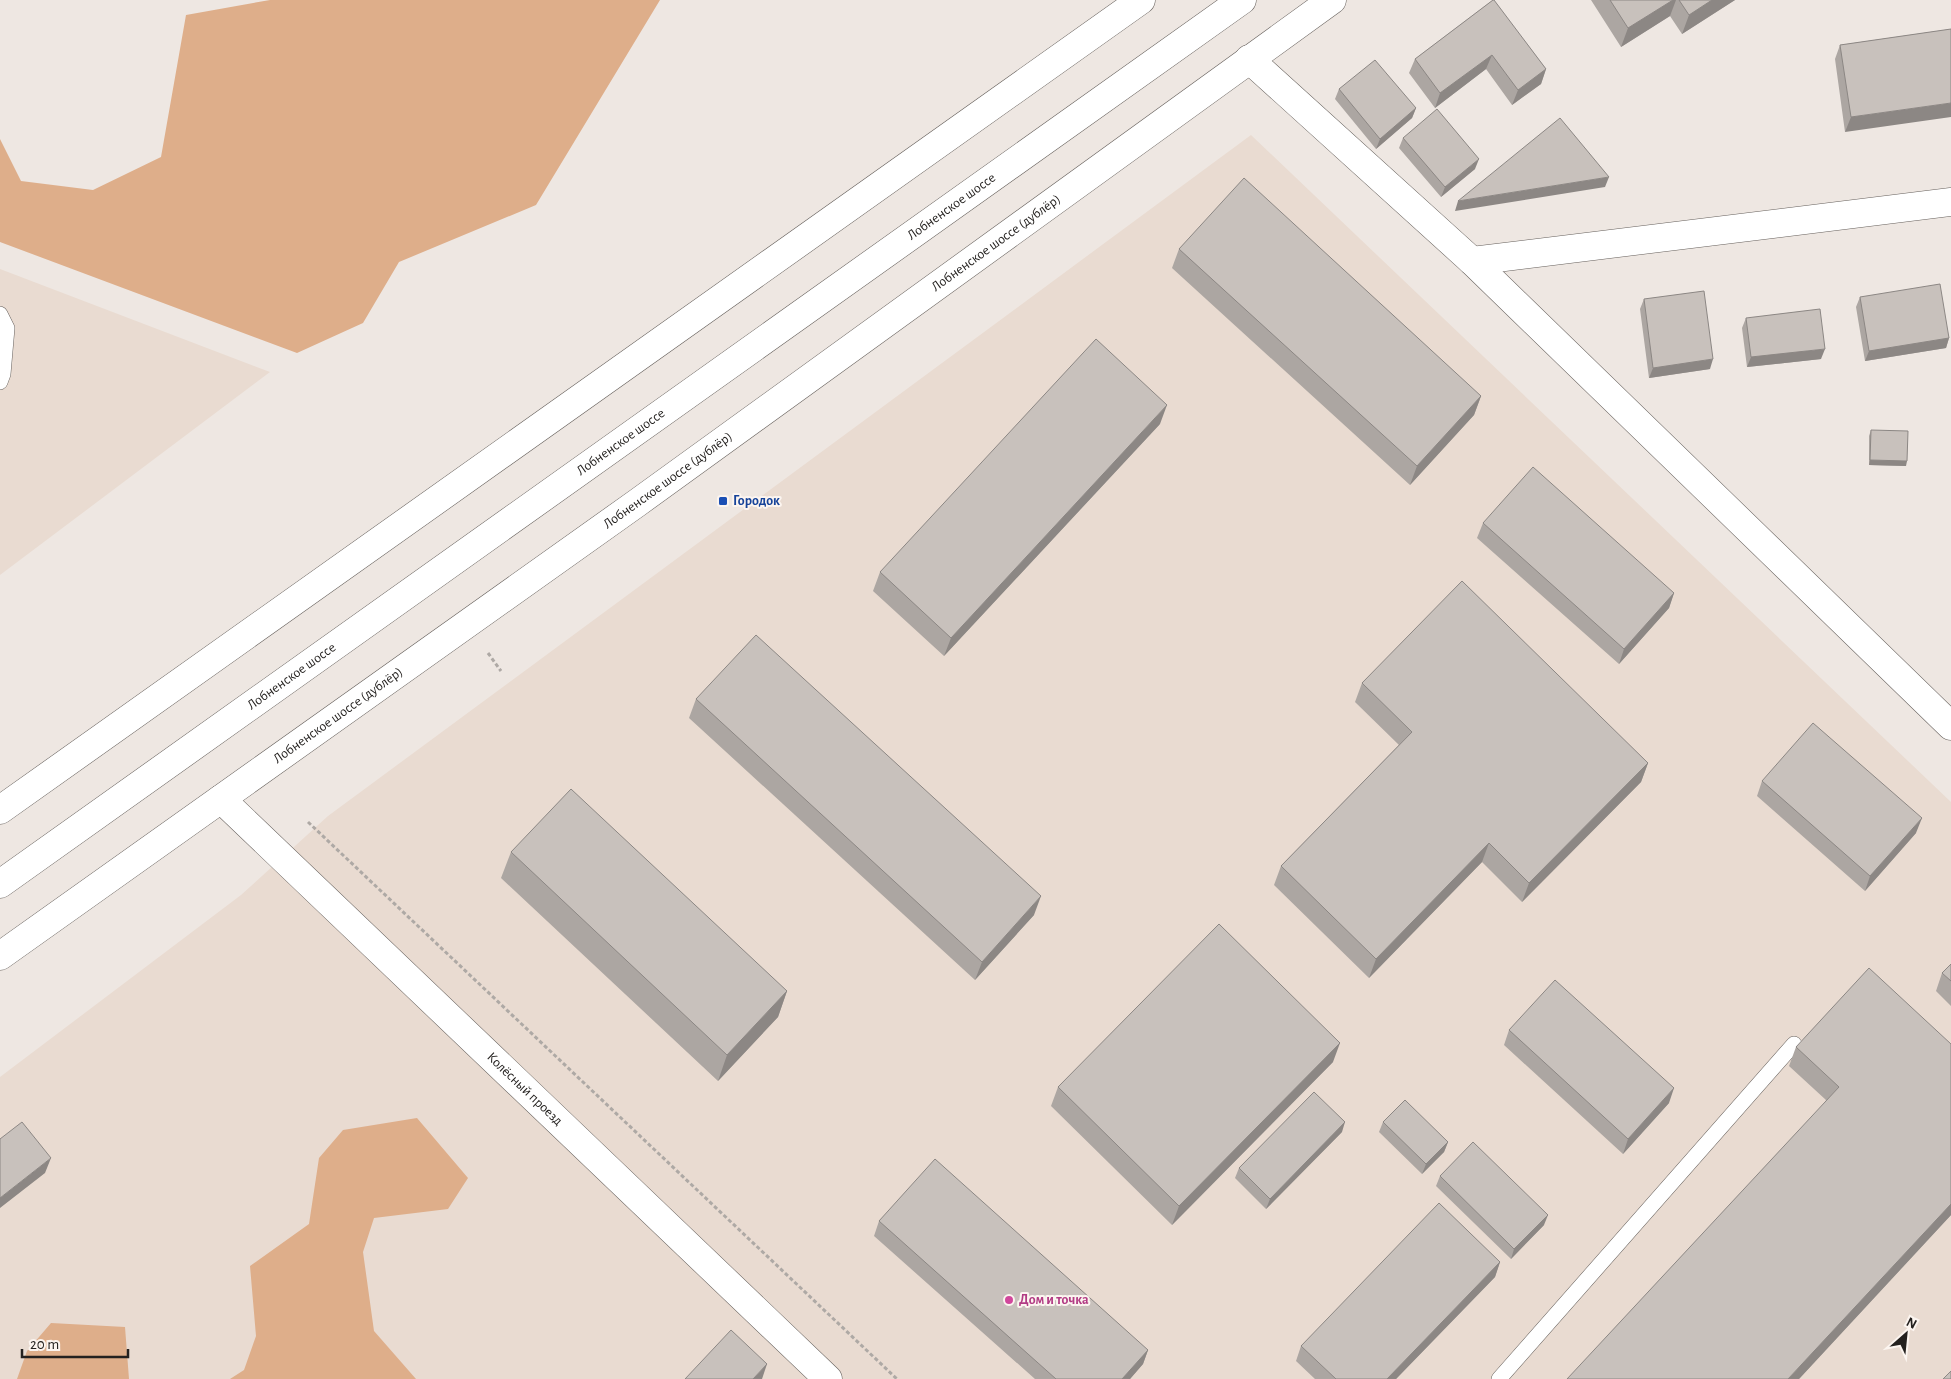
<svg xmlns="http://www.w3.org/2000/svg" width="1951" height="1379" font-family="'Alegreya Sans',sans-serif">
<rect width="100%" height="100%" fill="#eee7e2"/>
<path fill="#e9dbd1" d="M1251,135L1951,802V1379H0V1077L241,895L328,816Z
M0,269L270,372L0,575Z"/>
<path fill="#deae8a" d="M270,0H660L536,205L399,262L363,323L297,353L0,242V139L21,181L93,190L161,157L186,15Z
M417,1118L468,1178L448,1209L374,1218L363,1252L374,1331L416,1379H230L244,1370L256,1336L250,1266L309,1224L319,1158L343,1130Z
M51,1323L125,1327L129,1379H17L27,1351Z"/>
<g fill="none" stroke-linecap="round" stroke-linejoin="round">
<g stroke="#66605c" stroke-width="16">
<path id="lane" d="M0,314L7,328L3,374L0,382
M1499,1379L1794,1044"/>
</g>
<g stroke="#66605c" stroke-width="29">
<g id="street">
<path d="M1249,59L1472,261L1951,726"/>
<path d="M1472,261L1951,202"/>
<path id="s1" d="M221,799L828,1379"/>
<path id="s2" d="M0,956L637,503L1332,0"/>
</g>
</g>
<g stroke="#66605c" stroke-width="29">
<g id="secondary">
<path d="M0,810L1141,0"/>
<path id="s3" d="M0,884L1242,0"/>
</g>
</g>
<path stroke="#aea9a5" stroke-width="3" stroke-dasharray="4 2.5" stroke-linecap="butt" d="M488,653L501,671
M308,822L897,1379"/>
<use href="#lane" stroke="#fff" stroke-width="15"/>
<use href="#street" stroke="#fff" stroke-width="28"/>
<use href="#secondary" stroke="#fff" stroke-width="28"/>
</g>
<path fill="#aca6a2" d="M1493,0L1546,69L1541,84L1512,105L1486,69L1435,108L1409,73L1415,59Z
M1591,0H1735L1682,34L1670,16L1621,47Z
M1951,29L1845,132L1835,59L1840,45Z
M1339,89L1416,108L1412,118L1376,149L1335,99Z
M1403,138L1475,169L1441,197L1399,148Z
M1179,249L1481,396L1474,415L1410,485L1172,268Z
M1860,297L1949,338L1946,348L1865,361L1856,307Z
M1644,299L1710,369L1649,378L1640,309Z
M1746,318L1821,359L1747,367L1742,328Z
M1160,424L944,656L873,591L880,572Z
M1871,430L1906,466L1869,465V436Z
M1483,523L1674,593L1669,608L1619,664L1477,538Z
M1362,683L1648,763L1641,782L1522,902L1482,862L1369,978L1274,885L1281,866L1399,745L1355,702Z
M696,699L1034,915L975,980L689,718Z
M1762,781L1916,833L1865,891L1757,796Z
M511,852L787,991L778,1017L718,1081L501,878Z
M1951,964V1006L1936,991L1942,973Z
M1509,1030L1669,1103L1623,1154L1504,1045Z
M1951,1044V1215L1799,1379L1826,1100L1789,1066L1796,1047Z
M1333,1062L1172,1225L1051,1106L1058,1087Z
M1383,1122L1448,1142L1444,1152L1422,1174L1379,1132Z
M1342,1132L1266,1209L1235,1178L1239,1168Z
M1440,1176L1544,1225L1511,1259L1436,1186Z
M879,1221L1148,1350L1143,1364L1130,1379H1035L874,1236Z
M1500,1262L1495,1277L1396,1379H1315L1296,1361L1301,1346Z"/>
<path fill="#8c8784" d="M1673,0H1676L1670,16L1621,47L1628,28Z
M1712,0H1735L1682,34L1689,15Z
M1492,55L1486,69L1435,108L1440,93Z
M1546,69L1541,84L1512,105L1518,90Z
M1951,103V117L1845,132L1851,117Z
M1416,108L1412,118L1376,149L1380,139Z
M1479,159L1475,169L1441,197L1445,187Z
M1609,177L1605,187L1455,211L1458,201Z
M1949,338L1946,348L1865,361L1869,351Z
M1825,349L1821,359L1747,367L1751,357Z
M1713,359L1710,369L1649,378L1653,368Z
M1481,396L1474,415L1410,485L1417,466Z
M1167,405L1160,424L944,656L951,638Z
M1870,460L1907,461L1906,466L1869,465Z
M1674,593L1669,608L1619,664L1624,649Z
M1648,763L1641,782L1522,902L1529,883Z
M1922,818L1916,833L1865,891L1870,876Z
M1489,843L1482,862L1369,978L1376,959Z
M1041,896L1034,915L975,980L982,962Z
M787,991L778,1017L718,1081L727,1055Z
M1340,1043L1333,1062L1172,1225L1179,1206Z
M1674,1088L1669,1103L1623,1154L1628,1139Z
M1345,1122L1342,1132L1266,1209L1270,1199Z
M1448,1142L1444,1152L1422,1174L1426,1164Z
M51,1158L45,1173L0,1208V1198Z
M1951,1204V1215L1799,1379H1788Z
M1548,1215L1544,1225L1511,1259L1514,1249Z
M1500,1262L1495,1277L1396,1379H1387Z
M1148,1350L1143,1364L1130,1379H1122Z
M767,1364L762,1379H753Z"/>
<path fill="#c8c1bc" stroke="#8c8784" d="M1493,0H1494L1546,69L1518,90L1492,55L1440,93L1415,59Z
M1610,0H1673L1628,28Z
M1679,0H1712L1689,15Z
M1951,29V103L1851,117L1840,45Z
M1375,60L1416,108L1380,139L1339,89Z
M1437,109L1479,159L1445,187L1403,138Z
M1560,118L1609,177L1458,201Z
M1244,178L1481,396L1417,466L1179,249Z
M1940,284L1949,338L1869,351L1860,297Z
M1704,291L1713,359L1653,368L1644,299Z
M1820,309L1825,349L1751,357L1746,318Z
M1096,339L1167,405L951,638L880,572Z
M1871,430L1908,431L1907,461L1870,460Z
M1533,467L1674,593L1624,649L1483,523Z
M1462,581L1648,763L1529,883L1489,843L1376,959L1281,866L1412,732L1362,683Z
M756,635L1041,896L982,962L696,699Z
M1813,723L1922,818L1870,876L1762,781Z
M571,789L787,991L727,1055L511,852Z
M1219,924L1340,1043L1179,1206L1058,1087Z
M1951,964V981L1942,973Z
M1869,968L1951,1044V1204L1788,1379H1567L1839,1087L1796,1047Z
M1555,980L1674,1088L1628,1139L1509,1030Z
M1314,1092L1345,1122L1270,1199L1239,1168Z
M1405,1100L1448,1142L1426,1164L1383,1122Z
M22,1122L51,1158L0,1198V1139Z
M1473,1142L1548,1215L1514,1249L1440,1176Z
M935,1159L1148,1350L1122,1379H1056L879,1221Z
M1439,1203L1500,1262L1387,1379H1336L1301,1346Z
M731,1330L767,1364L753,1379H685Z
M1951,1371V1379H1943Z"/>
<rect fill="#1a4fb4" stroke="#fcf5f0" stroke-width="2" x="718" y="496" width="10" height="10" rx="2.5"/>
<circle fill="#d1479c" stroke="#fcf5f0" stroke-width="2" cx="1009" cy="1300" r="5"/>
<g text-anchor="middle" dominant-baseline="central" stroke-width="4" stroke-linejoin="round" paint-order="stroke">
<g font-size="14" fill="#24211f" stroke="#fcf5f0">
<text stroke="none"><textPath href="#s3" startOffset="1168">Лобненское шоссе</textPath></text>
<text stroke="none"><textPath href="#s2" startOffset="1225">Лобненское шоссе (дублёр)</textPath></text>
<text stroke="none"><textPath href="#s3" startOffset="762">Лобненское шоссе</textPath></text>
<text stroke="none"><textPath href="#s2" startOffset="820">Лобненское шоссе (дублёр)</textPath></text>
<text stroke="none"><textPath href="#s3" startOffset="358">Лобненское шоссе</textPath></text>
<text stroke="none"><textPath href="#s2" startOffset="415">Лобненское шоссе (дублёр)</textPath></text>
<text stroke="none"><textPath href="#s1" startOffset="420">Колёсный проезд</textPath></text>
</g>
<g font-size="14" font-weight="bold" fill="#164399" stroke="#fcf5f0" text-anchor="start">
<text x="733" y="501">Городок</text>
</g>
<g font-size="14" font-weight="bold" fill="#b23c85" stroke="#fcf5f0" text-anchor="start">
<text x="1019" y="1300">Дом и точка</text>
</g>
</g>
<g transform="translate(1906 1334) rotate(27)" stroke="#fcf5f0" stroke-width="4" paint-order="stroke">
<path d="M0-4L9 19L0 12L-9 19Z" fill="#24211f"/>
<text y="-8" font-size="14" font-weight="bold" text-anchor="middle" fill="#24211f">N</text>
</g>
<path d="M22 1349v8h106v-8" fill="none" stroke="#24211f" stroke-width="2.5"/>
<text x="30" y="1349" font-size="15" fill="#24211f" stroke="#fcf5f0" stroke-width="4" paint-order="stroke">20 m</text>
</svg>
